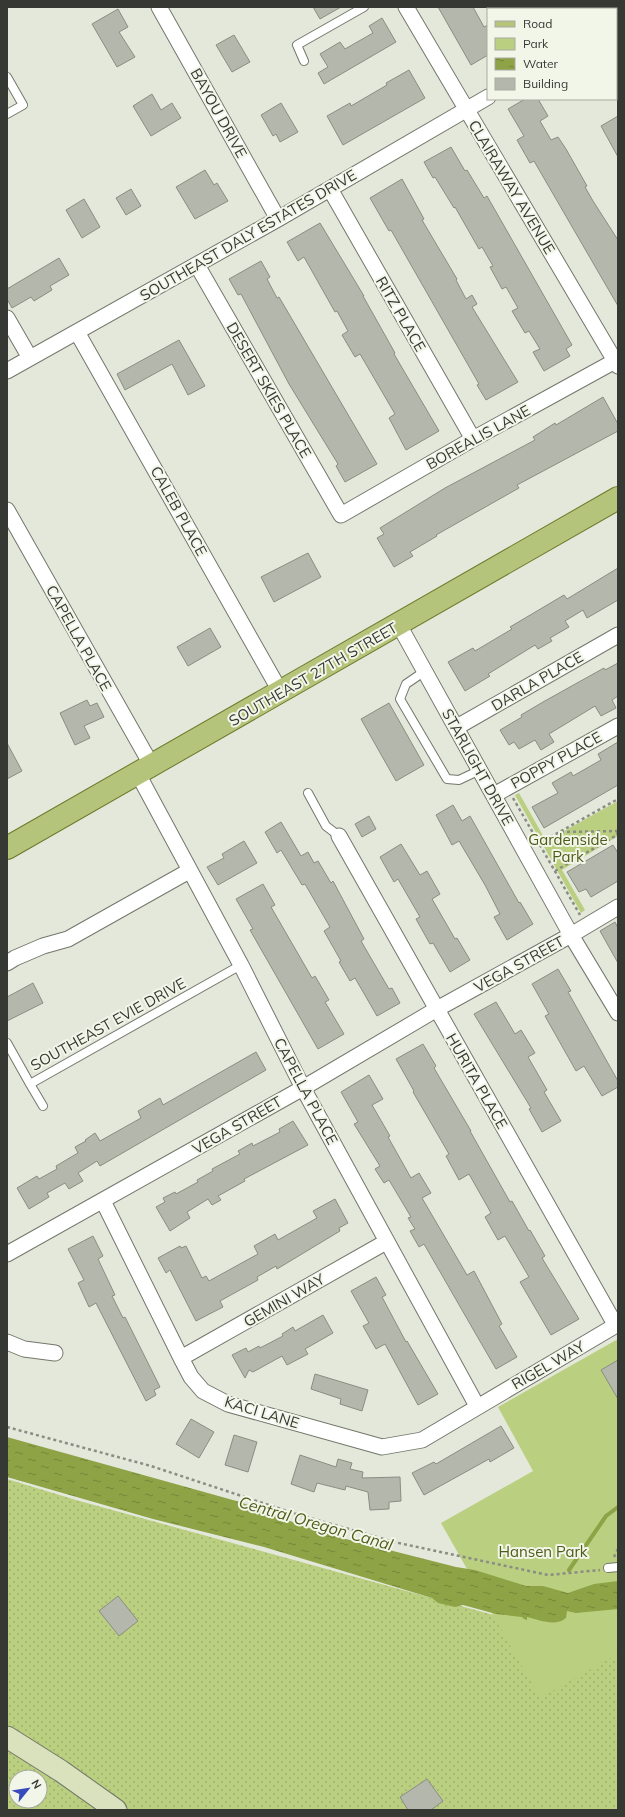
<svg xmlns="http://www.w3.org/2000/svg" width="625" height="1817" font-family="Mulish,sans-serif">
<defs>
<pattern id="grass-dots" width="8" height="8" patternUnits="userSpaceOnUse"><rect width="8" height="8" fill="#bacf7f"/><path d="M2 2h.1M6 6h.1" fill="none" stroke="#a0b26e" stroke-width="1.8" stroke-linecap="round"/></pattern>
<pattern id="water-ripples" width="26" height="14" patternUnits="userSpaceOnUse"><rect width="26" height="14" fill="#8da345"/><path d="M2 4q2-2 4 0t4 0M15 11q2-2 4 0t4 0" fill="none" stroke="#74863a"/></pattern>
</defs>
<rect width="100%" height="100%" fill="#e4e8db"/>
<path fill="url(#grass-dots)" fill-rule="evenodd" d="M7,1479L76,1500L541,1628L618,1613V1810H7ZM16,1777H40V1801H16Z"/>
<path fill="#bacf7f" d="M519,793L546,841L618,801V836L562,870L585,910L581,913L515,795Z
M618,1339V1654L540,1698L441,1523L533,1471L498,1407Z"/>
<path fill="url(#water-ripples)" d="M7,1437L240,1502L303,1526L338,1537L456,1567L475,1570L526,1586H543L568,1593L594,1584L618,1581V1609L576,1613L567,1611L566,1618C555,1627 540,1620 527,1617V1620L524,1619L522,1617L496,1614L463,1605L455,1607L438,1603L432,1598L264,1547L153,1519L7,1477Z"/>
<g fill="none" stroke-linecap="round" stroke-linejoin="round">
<path stroke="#8da345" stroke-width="4" d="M569,1570L606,1516L618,1507"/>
</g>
<path fill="#b4b8ac" stroke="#8a8e82" d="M313,7H341L320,19Z
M438,7H473L484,27L488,25V55L471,65Z
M118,9L128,27L119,32L135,57L117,67L92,24Z
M382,18L396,42L324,84L318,73L328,67L320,54L340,42L345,49L373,33L369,26Z
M234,35L250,62L232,72L216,45Z
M409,70L425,98L343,145L327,116L350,103L351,106L387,85L386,83Z
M152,94L161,110L172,103L181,118L151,136L133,106Z
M525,99H538L548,116L540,121L551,140L558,137L566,149L587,186L585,187L593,201L618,240V306L534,161L530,163L517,140L524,136L508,109Z
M281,103L298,132L280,142L276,134L273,136L261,115Z
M618,116V157L601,126Z
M451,147L465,171L467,170L484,198L487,196L572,345L566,349L570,356L544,371L533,352L540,349L529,331L525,333L512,311L518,308L506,287L502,289L490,267L493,266L482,247L479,249L455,207L454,208L435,177L433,178L424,162Z
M205,170L214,185L217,183L228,201L195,219L176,187Z
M402,179L424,219L422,220L457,279L456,280L466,299L472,295L477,304L472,307L518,382L486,400L477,385L479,384L391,230L389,231L370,198Z
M131,189L141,206L126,215L116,198Z
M84,199L100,227L82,238L66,210Z
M320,223L364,296H363L395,353L394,354L439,431L406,450L389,418L395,414L360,354L355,357L342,335L348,331L337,311L335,312L304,257L298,261L287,242Z
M59,258L69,275L50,286L52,290L34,301L31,297L12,308L7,299V289Z
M261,261L270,277L267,279L277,298L279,297L377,464L345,482L336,466L338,464L289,384L241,294L238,295L229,279Z
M179,340L205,386L188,395L172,364L125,390L117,374Z
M603,397L618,424V431L517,485L519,488L436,535L437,536L410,552L413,556L394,567L377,538L384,534L380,528L445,488L535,440L533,437L555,423L556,425Z
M308,553L321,577L274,602L261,577Z
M618,568V600L587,618L583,610L565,621L569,627L550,638L552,641L538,649L535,645L488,674L490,676L465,691L448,662L473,648L475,651L512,629L510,627L564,595L567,599Z
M210,628L221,647L188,666L177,647Z
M618,663V696L612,700L616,708L601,716L595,706L549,734L554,742L541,750L535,740L519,749L514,742L509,745L500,730L522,717L521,715L543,702L604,668L605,670Z
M87,700L90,706L97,703L104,717L84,726L90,738L75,745L60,713Z
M389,703L424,765L396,781L361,719Z
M618,742V785L544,828L532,807L558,793L552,783L571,772L573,776L601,760L598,754Z
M7,743L22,771L7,779Z
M453,805L462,821L470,816L519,903L520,902L533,924L507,940L494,917L500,914L485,885L459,841L452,845L436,815Z
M369,816L376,829L362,837L355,824Z
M281,822L301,856L308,852L314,863L318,861L331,883L333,881L364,939L361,941L389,989L392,988L400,1003L377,1016L355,978L350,981L339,962L341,961L324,931L330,927L305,884L302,885L281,850L277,853L265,832Z
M244,841L257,863L218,885L207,867L224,858L222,854Z
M401,844L420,875L427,871L440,894L432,899L455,939L457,938L470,960L450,972L433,943L430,944L416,919L420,917L398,879L394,882L380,857Z
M613,845L618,853V881L591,897L586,889L579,892L567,872Z
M263,884L275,905L271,907L312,978L315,976L329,1000L325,1002L344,1034L318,1049L250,930L253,929L236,899Z
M615,922L618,928V963L600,931Z
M558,969L571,991L568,992L618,1081V1087L602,1096L584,1066L576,1071L545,1016L549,1014L532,984Z
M33,983L43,1003L7,1021V997Z
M496,1002L515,1034L521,1030L535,1053L528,1057L547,1090L544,1092L561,1121L542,1132L529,1109L531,1108L474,1014Z
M423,1044L436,1066L434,1068L471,1131H470L510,1202L512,1201L529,1231L530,1230L545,1256L542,1258L579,1319L551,1335L520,1282L529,1277L505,1236L498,1240L485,1217L491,1213L469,1174L459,1180L446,1156L449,1154L413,1092L414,1091L396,1059Z
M256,1052L266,1070L100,1166L97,1161L78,1173L83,1181L69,1189L65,1183L47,1193L49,1197L29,1209L17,1188L37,1176L39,1179L57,1169L56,1166L78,1153L75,1147L86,1141L85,1140L95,1133L100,1141L141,1118L138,1111L160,1098L163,1105Z
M369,1075L383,1099L372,1105L390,1136L388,1137L411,1178L419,1173L431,1193L422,1198L467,1275L474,1271L502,1324L499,1326L517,1357L496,1369L424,1244L419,1247L410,1231L415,1229L408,1218L411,1217L389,1180L384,1183L375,1169L380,1166L354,1124L358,1122L341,1092Z
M293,1121L308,1145L244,1179L245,1181L218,1196L221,1200L212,1205L208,1199L187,1212L190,1218L170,1231L156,1207L165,1202L163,1198L175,1192L176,1194L198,1182L197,1180L213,1171L212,1169L240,1154L238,1151L252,1143L253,1146L280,1132L279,1129Z
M335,1199L348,1223L339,1228L340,1231L277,1269L276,1266L257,1277L258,1280L220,1301L223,1307L196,1321L170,1270L166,1273L158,1258L180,1246L181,1248L186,1246L202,1278L206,1276L209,1281L258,1254L254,1246L275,1234L278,1240L317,1218L313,1211Z
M93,1236L103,1256L98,1259L115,1295L112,1296L123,1318L125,1317L160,1387L154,1390L156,1395L146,1401L96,1303L89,1307L78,1283L84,1280L68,1249Z
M376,1277L386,1295L382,1297L406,1342L407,1341L438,1394L418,1405L385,1344L376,1349L363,1326L369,1323L351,1291Z
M323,1315L333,1333L305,1349L308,1354L287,1365L282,1356L253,1372L249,1370L245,1378L232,1355L246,1348L248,1352L259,1346L260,1348L283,1336L282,1334L293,1327L295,1331Z
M618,1360V1399L601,1370Z
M315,1374L368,1390L362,1411L340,1404L341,1399L311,1389Z
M191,1419L214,1432L199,1458L176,1444Z
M501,1426L514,1448L490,1462L489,1459L424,1495L412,1473L434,1462L436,1464Z
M234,1435L257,1442L248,1472L225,1465Z
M300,1455L336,1467L338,1459L352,1463L350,1469L363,1472L362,1478L400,1477L401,1501L389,1502V1509L370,1510L368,1492L346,1486L345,1490L317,1483L314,1492L291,1484Z
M118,1596L138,1621L119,1636L99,1611Z
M427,1779L443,1801L431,1810H408L400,1797Z"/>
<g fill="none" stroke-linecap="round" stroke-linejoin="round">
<g stroke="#73776b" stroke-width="10">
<path id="lane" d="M304,61L297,45L364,7
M7,77L23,105L7,114
M425,671L406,684L400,699L447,779L459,780L480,770
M308,793L326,826L339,836
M7,1043L30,1084L241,965
M30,1084L43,1106
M608,1568L618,1567"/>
</g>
<g stroke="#73776b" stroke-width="17">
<path id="street" d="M159,7L278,219
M406,7L618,366
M616,9L618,8
M330,189L473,439
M197,265L341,515L473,439L615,361
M7,318L30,358
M77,332L280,691
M7,371L278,219L488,97
M7,510L152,766
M399,625L571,935L618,1013
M457,727L618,635
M138,774L241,965L303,1088L477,1406
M494,795L618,726
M339,836L616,1326
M7,963L15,958L43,946L68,939L189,871
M103,1201L181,1358L191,1377L203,1391L228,1404L382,1447L422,1440L618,1324
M7,1254L303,1088L437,1009L571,935L618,907
M7,1342L24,1349L55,1353
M181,1358L386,1242"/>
</g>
<g stroke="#73776b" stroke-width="23">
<path id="secondary" d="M7,1737L61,1771L116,1810"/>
</g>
<g stroke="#697a29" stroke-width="24">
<path id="primary" d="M7,848L618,498"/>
</g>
<path stroke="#8a8d84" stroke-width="2.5" stroke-dasharray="3 3" stroke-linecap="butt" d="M513,798L580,915
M561,832L618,831
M540,843L618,799
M555,871L617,835L618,831
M7,1427L151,1466L293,1513L394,1542L548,1575L600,1570
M614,1557L618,1549"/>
<use href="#lane" stroke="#fff" stroke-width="8"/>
<use href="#street" stroke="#fff" stroke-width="15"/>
<use href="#secondary" stroke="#dae2bd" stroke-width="21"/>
<use href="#primary" stroke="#b5c47b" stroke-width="22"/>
</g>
<g text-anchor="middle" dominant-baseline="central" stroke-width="4" stroke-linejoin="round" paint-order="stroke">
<g font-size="15" fill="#363833" stroke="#f2f6e9">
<text transform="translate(219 113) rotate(61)">BAYOU DRIVE</text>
<text transform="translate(512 187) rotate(59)">CLAIRAWAY AVENUE</text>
<text transform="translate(248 235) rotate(-30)">SOUTHEAST DALY ESTATES DRIVE</text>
<text transform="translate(401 314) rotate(60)">RITZ PLACE</text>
<text transform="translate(269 390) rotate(60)">DESERT SKIES PLACE</text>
<text transform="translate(478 437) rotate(-29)">BOREALIS LANE</text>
<text transform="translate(179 511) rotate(61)">CALEB PLACE</text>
<text transform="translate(79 638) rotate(61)">CAPELLA PLACE</text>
<text transform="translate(313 674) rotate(-30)">SOUTHEAST 27TH STREET</text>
<text transform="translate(537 681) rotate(-30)">DARLA PLACE</text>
<text transform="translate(556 760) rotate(-29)">POPPY PLACE</text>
<text transform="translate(478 767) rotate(61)">STARLIGHT DRIVE</text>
<text transform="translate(519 964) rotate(-29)">VEGA STREET</text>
<text transform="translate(108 1024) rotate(-29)">SOUTHEAST EVIE DRIVE</text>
<text transform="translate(477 1081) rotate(60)">HURITA PLACE</text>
<text transform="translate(306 1091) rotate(62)">CAPELLA PLACE</text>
<text transform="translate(237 1125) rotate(-30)">VEGA STREET</text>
<text transform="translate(284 1300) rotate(-30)">GEMINI WAY</text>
<text transform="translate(548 1365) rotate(-30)">RIGEL WAY</text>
<text transform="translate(262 1412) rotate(17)">KACI LANE</text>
</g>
<g font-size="15" fill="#4e5c19" stroke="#f2f6e9">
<text x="568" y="839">Gardenside<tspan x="568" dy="17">Park</tspan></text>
<text x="543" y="1551">Hansen Park</text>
</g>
<g font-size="16" font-style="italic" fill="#4d5c19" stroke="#f2f6e9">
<text transform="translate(316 1523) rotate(16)">Central Oregon Canal</text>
</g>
</g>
<rect width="625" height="1817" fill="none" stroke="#363833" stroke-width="16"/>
<rect x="487" y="8" width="130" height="92" fill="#f2f6e9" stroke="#a7aaa0"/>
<rect x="495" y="21" width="20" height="6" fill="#b5c47b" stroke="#a7aaa0"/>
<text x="523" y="28" font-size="12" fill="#363833">Road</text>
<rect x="495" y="38" width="20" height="12" fill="#bacf7f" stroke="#a7aaa0"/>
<text x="523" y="48" font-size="12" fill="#363833">Park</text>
<rect x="495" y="58" width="20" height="12" fill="url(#water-ripples)" stroke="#a7aaa0"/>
<text x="523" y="68" font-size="12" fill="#363833">Water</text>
<rect x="495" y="78" width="20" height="12" fill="#b4b8ac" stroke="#a7aaa0"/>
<text x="523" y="88" font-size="12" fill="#363833">Building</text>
<g transform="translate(28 1789) rotate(60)"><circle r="19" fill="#f2f6e9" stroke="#a7aaa0"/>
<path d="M0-3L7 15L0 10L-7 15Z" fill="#384abd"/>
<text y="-6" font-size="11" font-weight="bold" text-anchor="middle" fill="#363833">N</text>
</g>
</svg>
